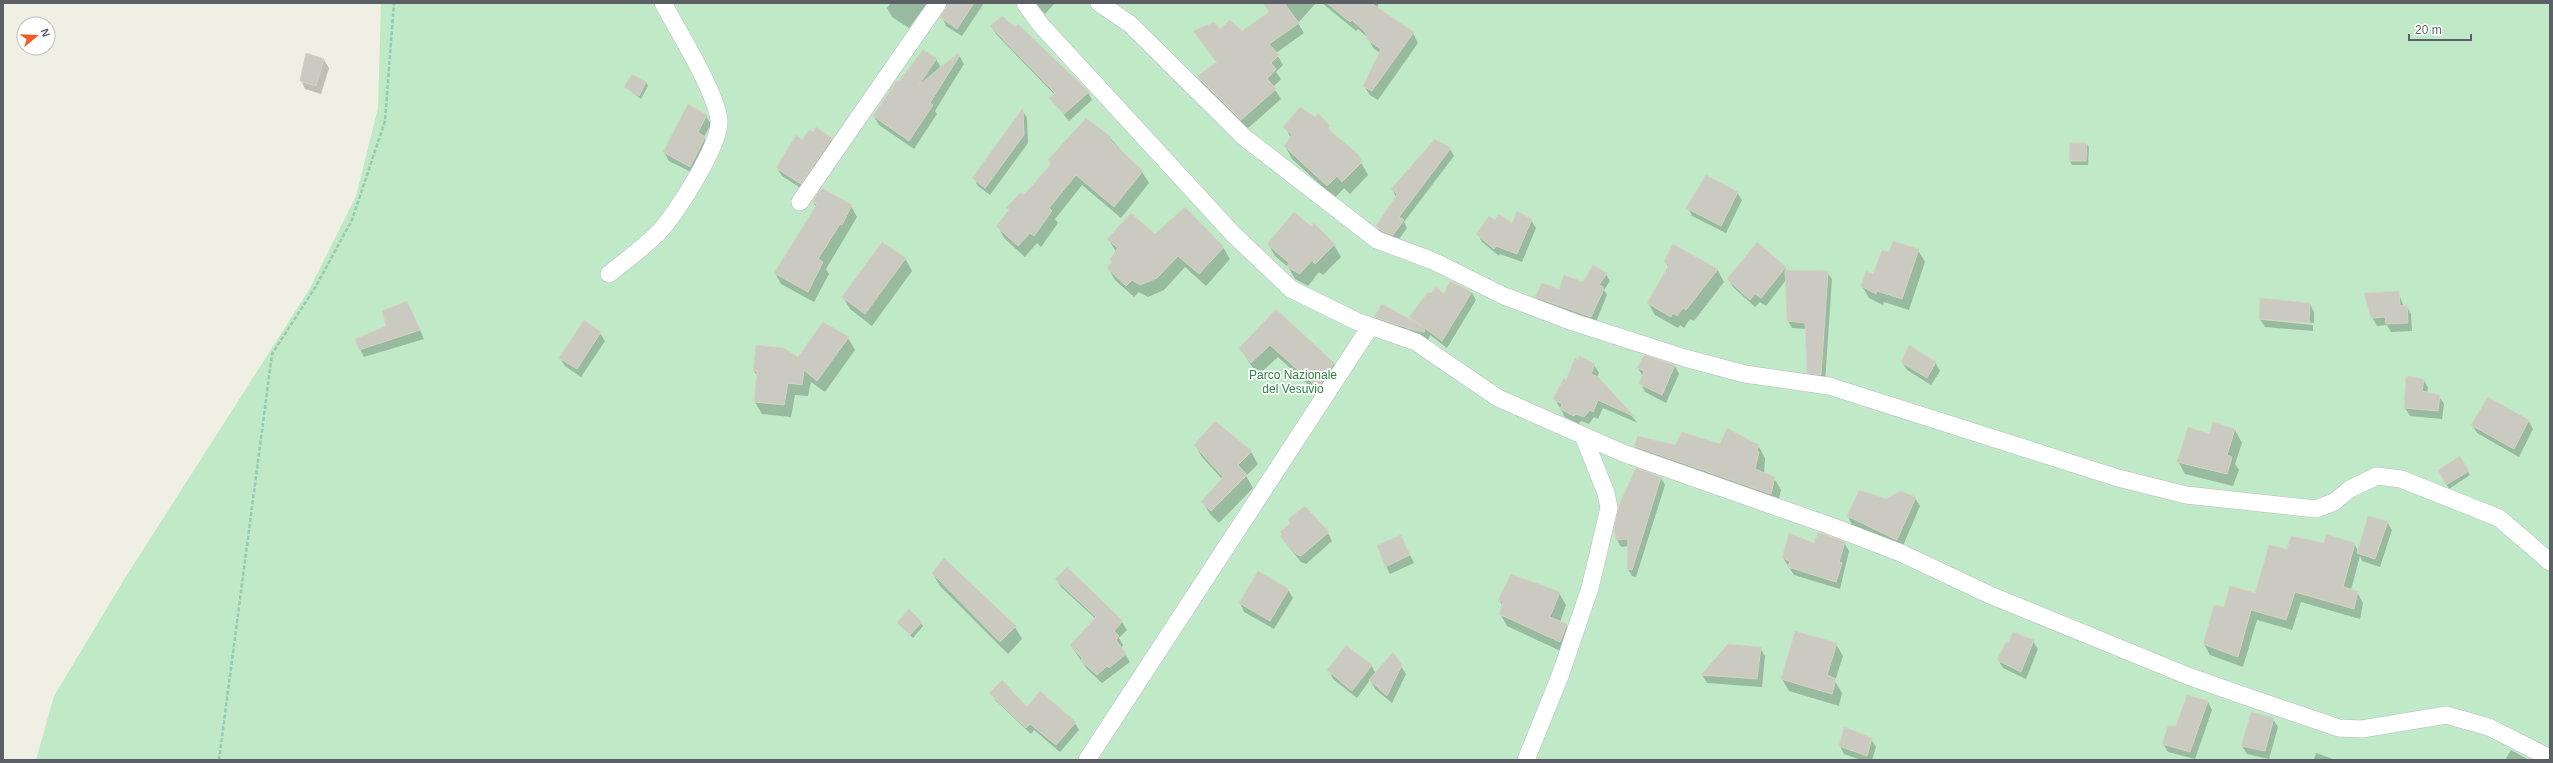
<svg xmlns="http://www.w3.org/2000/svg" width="2553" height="763" font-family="Arial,sans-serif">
<rect width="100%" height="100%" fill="#f0efe4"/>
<path fill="#bfe9c7" d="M381,3H2550V760H36L54,696L125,578L309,290L356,196L378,108Z"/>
<path fill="#0003" d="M891,3H938L929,13L923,9L909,28L892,17L887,8Z
M947,3H984L962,36L946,26L942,17Z
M1035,3H1055L1045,14Z
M1263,3H1316L1298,23L1304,33L1276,53L1283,65L1276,72L1281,79L1273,87L1281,99L1247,129L1204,86L1198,77L1217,63L1194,32L1220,30L1242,32L1270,13Z
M1322,3H1379L1377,8L1413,33L1418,43L1378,100L1370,95L1364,86L1380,53L1373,48L1368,38L1358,29L1356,31Z
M991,26L1088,92L1092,100L1069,121L1050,98L1055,95L996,34Z
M306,54L324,60L329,68L321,94L305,89L301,80Z
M959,55L964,64L935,111L937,114L914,149L879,125L874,117L899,83L936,59L941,68Z
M646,82L648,86L641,99L625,87Z
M1022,110L1027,118L1028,143L990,195L978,186L974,178Z
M1318,115L1334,136L1357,155L1368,175L1350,194L1344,188L1335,198L1292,159L1285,146L1291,138L1285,127L1315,118Z
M706,116L711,124L704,137L709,146L695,174L669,161L664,152Z
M1110,138L1142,172L1149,183L1121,218L1082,185L1055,219L1058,223L1041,247L1037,243L1025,257L1004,238L998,226L1009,211L1008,208Z
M831,139L836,147L805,191L782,176L777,168L802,142Z
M2071,144H2087L2089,147L2088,165H2072L2070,161Z
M1450,149L1454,156L1404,222L1407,228L1397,242L1381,234L1377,226L1396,197L1392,189Z
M1737,192L1742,200L1726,233L1692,216L1688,208Z
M813,202L851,206L857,217L826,269L829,274L814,302L781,284L775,273L816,207Z
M1531,220L1536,228L1522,262L1500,254L1499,256L1482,242L1478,234L1495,222L1513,224Z
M1155,235L1223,247L1230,259L1206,286L1185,267L1164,290L1148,297L1139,292L1134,297L1115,280L1108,268L1113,263L1116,252L1109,240Z
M1268,244L1334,245L1341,257L1323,275L1319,272L1308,286L1295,279L1289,268L1275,256Z
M1918,250L1925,262L1909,310L1884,302L1883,305L1869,298L1862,286L1873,276L1889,253Z
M905,258L912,271L872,326L850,309L843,297Z
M1665,261L1717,269L1724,282L1694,321L1690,319L1684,328L1680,325L1678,328L1655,315L1648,303L1669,268Z
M1785,267L1787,271L1827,272L1832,279L1825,382L1813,380L1808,373L1807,329L1792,328L1788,321L1786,280L1766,306L1760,302L1755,307L1733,287L1728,279Z
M1606,274L1610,281L1604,290L1607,295L1595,324L1541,304L1536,297Z
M2398,292L2404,307L2407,306L2411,314L2412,331L2391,332L2387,325L2377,326L2372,317Z
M1472,293L1476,300L1447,348L1430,335L1428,340L1415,337L1380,324L1375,317L1414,323L1410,317L1445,296Z
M2310,304L2314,312V323L2264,318V320L2313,325V331L2265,327L2260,319Z
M411,310L424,339L364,357L360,349L387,326Z
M1276,311L1334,364L1341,376L1325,400L1278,357L1258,375L1240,349Z
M600,333L605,341L581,377L565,366L560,358Z
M848,338L855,350L825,392L811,382L808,396L795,395L791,417L762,414L755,402L758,377L754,371L798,358Z
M1645,357L1675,366L1679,374L1666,403L1645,392L1641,384L1643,377L1638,368Z
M1902,362H1935L1940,371L1931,385L1907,370Z
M1594,365L1599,373L1597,378L1638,423L1603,408L1598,419L1594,417L1589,424L1581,421L1579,424L1565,417L1555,399L1566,381Z
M2424,380L2428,388L2427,393L2439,396L2444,404L2442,419L2410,416L2405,408Z
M2488,398L2529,421L2533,429L2519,457L2477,433L2472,425Z
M1215,422L1251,452L1258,464L1246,476L1253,488L1219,523L1210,514L1203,502L1222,479L1202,457L1195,445Z
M2235,430L2242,443L2235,464L2239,470L2233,486L2185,474L2178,461L2209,436Z
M1758,445L1765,458L1764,474L1774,478L1781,490L1777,506L1642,458L1635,446Z
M2460,458L2470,475L2449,489L2439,471Z
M1636,469L1661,478L1665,485L1636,577L1632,576L1628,569L1629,546L1621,547L1617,540L1615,529Z
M1860,491L1887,500L1915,498L1920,506L1902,548L1852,525L1848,516Z
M2387,522L2392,530L2380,567L2362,561L2360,556L2351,590L2357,592L2363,603L2360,619L2301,602L2292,630L2257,620L2243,667L2210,655L2204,644L2225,608L2256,594L2288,550L2325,544L2354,543L2358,551Z
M1328,533L1332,541L1306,564L1301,562L1281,537Z
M1401,537L1414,563L1390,574L1386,566Z
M1844,543L1849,551L1840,589L1794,575L1783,558L1815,544Z
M933,574L1015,627L1022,639L1008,654L940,586Z
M1056,579L1122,622L1127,630L1119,638L1123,645L1121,648L1130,662L1102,683L1087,669L1071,646L1096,619L1061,587Z
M1288,590L1293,598L1274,629L1244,612L1240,603Z
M1559,593L1566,605L1560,622L1566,625L1573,637L1567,654L1507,626L1500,613L1503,606L1499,600Z
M898,623H921L923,626L913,638Z
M2033,641L2038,649L2026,679L2003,668L1998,660L2009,644Z
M1836,644L1843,656L1835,681L1842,693L1839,706L1789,691L1782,679Z
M1729,645L1760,648L1765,656L1762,687L1707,683L1702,675Z
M1371,665L1376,674L1401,666L1406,674L1392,703L1375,689L1370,680L1357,698L1333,679L1329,670Z
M991,693L1027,708L1075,723L1079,730L1060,752L1034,730L1031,734L995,700Z
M2188,697L2208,702L2212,710L2195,759L2168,752L2163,744L2176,727Z
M2273,719L2278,727L2269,759L2247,754L2242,746Z
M1871,739L1876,747L1872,760H1861L1844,754L1840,746Z
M2511,750L2529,760H2505Z
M2316,753L2333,759L2334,760H2314Z"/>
<path fill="#cbcac1" stroke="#d5d3c2" d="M948,3H974L957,29L940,17Z
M1263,3H1284L1299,23L1269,44L1279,55L1271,63L1276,69L1267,79L1276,89L1241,120L1197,76L1217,62L1193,31L1214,22L1220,29L1230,20L1242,31L1269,12Z
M1327,3H1371L1414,32L1372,91L1363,86L1381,49L1366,39L1367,36L1365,32L1352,20L1350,22Z
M1002,16L1015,27L1018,24L1089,92L1064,114L1049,98L1055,93L990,26Z
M923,50L937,58L919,85L958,53L960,55L930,103L933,105L909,141L873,116L897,80L899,81Z
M306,53L324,59L316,86L300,81Z
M632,74L646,82L639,96L624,87Z
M688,104L707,115L698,132L705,137L690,167L663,152Z
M1300,107L1315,117L1318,113L1330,126L1328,129L1358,154L1362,162L1342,182L1337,176L1327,186L1284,146L1292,135L1283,127Z
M1023,108L1024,135L985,188L972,178Z
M1086,118L1111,137L1109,139L1143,171L1114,207L1076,175L1049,208L1052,211L1034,236L1030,233L1018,246L996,226L1009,210L1006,208L1020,193L1024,195L1051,164L1048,160Z
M816,127L832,138L801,184L776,168L796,135L802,140L809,130L814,132Z
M1435,139L1451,148L1399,217L1404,220L1393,235L1382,231L1376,226L1397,194L1391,189Z
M2070,143H2087L2086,161H2069Z
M1706,175L1738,192L1721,226L1686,208Z
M822,188L852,205L842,225L840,224L818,259L823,262L808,292L774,273L817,204L812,202Z
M1185,207L1224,247L1199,274L1178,256L1157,278L1140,285L1132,280L1126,286L1107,268L1112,262L1110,259L1118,248L1107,239L1131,213L1155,234Z
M1517,211L1532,219L1517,254L1496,246L1494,249L1476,234L1489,216L1495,220L1499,214L1512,223Z
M1294,212L1312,227L1314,223L1335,244L1315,264L1312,260L1300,274L1287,267L1289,263L1267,244Z
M1893,241L1919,249L1902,299L1877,291L1876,294L1861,286L1866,271L1873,274L1882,250L1889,252Z
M882,242L906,258L865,314L842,297Z
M1757,242L1786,267L1761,298L1755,294L1750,300L1727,279Z
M1673,244L1718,269L1686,310L1683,308L1677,316L1673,313L1671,317L1647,303L1669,265L1664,261Z
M1593,265L1607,273L1599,285L1603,287V291L1591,317L1535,297L1542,283L1559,289L1564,275L1583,282Z
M1785,270L1828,271L1821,375L1807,373L1805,323L1787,321Z
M1450,281L1472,292L1442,341L1425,328L1424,332L1410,329L1374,317L1382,304L1422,326L1409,317L1428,292L1431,293L1436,287L1444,294Z
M2399,291L2400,306L2407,305L2408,323L2386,324L2385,317L2371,318L2364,293Z
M2260,298L2310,303L2309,323L2259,319Z
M407,301L420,330L359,350L355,339L386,326L382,311Z
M1276,309L1334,363L1318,388L1270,345L1251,363L1239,348Z
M584,320L601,332L577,369L559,358Z
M823,322L849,337L817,381L804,370L802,385L788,383L784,405L754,402L757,371H753L756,345L784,348L798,357Z
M1909,345L1936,362L1927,378L1901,362Z
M1644,355L1675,365L1662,395L1639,384L1644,371L1637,368Z
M1579,356L1595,364L1591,374L1598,377L1635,417L1598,400L1593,412L1590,410L1584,417L1576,414L1574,416L1560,409L1562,404L1553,399L1564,378L1566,380L1575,358L1578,360Z
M2406,376L2424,379L2422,391L2440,395L2438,411L2404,408Z
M2488,397L2529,420L2514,449L2471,425Z
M1215,421L1252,451L1238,465L1247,475L1211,511L1201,502L1223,477L1194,445Z
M2213,422L2235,429L2227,455L2232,457L2227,474L2177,462L2188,427L2209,434Z
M1727,428L1759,445L1757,451L1759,452L1755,469L1775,477L1771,494L1634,446L1638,436L1675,445L1682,432L1720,444Z
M2460,456L2469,471L2446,485L2438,470Z
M1636,468L1661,477L1632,570L1627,569L1628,539L1616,540L1614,528L1619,505Z
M1859,490L1887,499L1900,491L1916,497L1897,540L1847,516Z
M1305,506L1329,532L1301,556L1296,554L1280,536L1282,535L1280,532L1290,523L1288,519Z
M2368,516L2388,521L2375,559L2357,553Z
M1818,532L1845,542L1839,562L1842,563L1836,582L1788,567L1790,561L1782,558L1789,533L1814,543Z
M2326,534L2355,543L2343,587L2358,591L2354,609L2295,592L2286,620L2251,610L2238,657L2203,644L2214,605L2224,607L2230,586L2255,593L2269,545L2287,549L2291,536L2324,543Z
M1401,535L1410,555L1385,567L1377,545Z
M944,558L1016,626L1000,642L932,573Z
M1067,567L1123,621L1114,631L1119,636L1116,640L1126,654L1109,668L1107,666L1097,675L1081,661L1082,658L1070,645L1096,617L1055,579Z
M1258,571L1289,589L1270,621L1239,603Z
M1511,574L1560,592L1550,617L1567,624L1560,642L1499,614L1503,602L1498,600Z
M909,609L922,622L910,635L897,623Z
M1795,631L1837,643L1827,675L1836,679L1832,694L1781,679Z
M2013,632L2034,640L2021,672L1997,660L2006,642L2008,643Z
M1728,644L1761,647L1757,679L1701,675Z
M1346,645L1372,665L1352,691L1327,670Z
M1393,652L1402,665L1387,696L1369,680Z
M1002,680L1027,707L1040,691L1076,722L1056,745L1030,724L1026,728L989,693Z
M2187,695L2208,701L2190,752L2162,744L2168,726H2176Z
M2251,712L2274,718L2265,751L2241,746Z
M1844,727L1872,738L1867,756L1839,746Z"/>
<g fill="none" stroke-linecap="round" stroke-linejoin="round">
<g stroke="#bcbdc4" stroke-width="18">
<path id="minor" d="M1025,3L1040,24L1234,235L1291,289L1356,321L1416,342L1498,398L1623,453L1828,525L1901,553L1990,595L2188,676L2236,693L2339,728L2362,729L2446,715L2489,727L2550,758
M1099,3L1130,24L1245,138L1377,240L1433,261L1504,296L1573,322L1685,358L1745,374L1829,386L2118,478L2186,495L2316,509L2334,502L2350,489L2377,476L2401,479L2499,518L2550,562
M800,202L938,3
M609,274C625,261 643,248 658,233C675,216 721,144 719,120C716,92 678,31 663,3
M1087,760L1370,327
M1526,760L1560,676L1590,588L1609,508L1606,493L1583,435"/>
</g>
<path stroke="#97caaf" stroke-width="2.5" stroke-dasharray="4 2" stroke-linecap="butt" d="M219,760L272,354L316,286L352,220L385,121L394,3"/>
<use href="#minor" stroke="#fff" stroke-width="17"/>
</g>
<g text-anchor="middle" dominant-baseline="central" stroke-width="3.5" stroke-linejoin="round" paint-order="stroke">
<g font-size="12" fill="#2e8442" stroke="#fff">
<text x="1293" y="375">Parco Nazionale<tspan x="1293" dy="14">del Vesuvio</tspan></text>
</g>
</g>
<rect width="2553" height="763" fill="none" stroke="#5c5f66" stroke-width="8"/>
<g transform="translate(36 36) rotate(71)"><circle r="19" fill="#ffffff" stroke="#bebfc2"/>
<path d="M0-3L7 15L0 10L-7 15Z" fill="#f75b23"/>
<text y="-6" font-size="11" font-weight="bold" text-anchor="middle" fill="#5c5f66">N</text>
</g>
<path d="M2409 34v6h62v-6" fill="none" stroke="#5c5f66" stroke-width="2"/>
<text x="2415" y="34" font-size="12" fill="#5c5f66" stroke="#ffffff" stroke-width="3" paint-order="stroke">20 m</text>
</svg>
